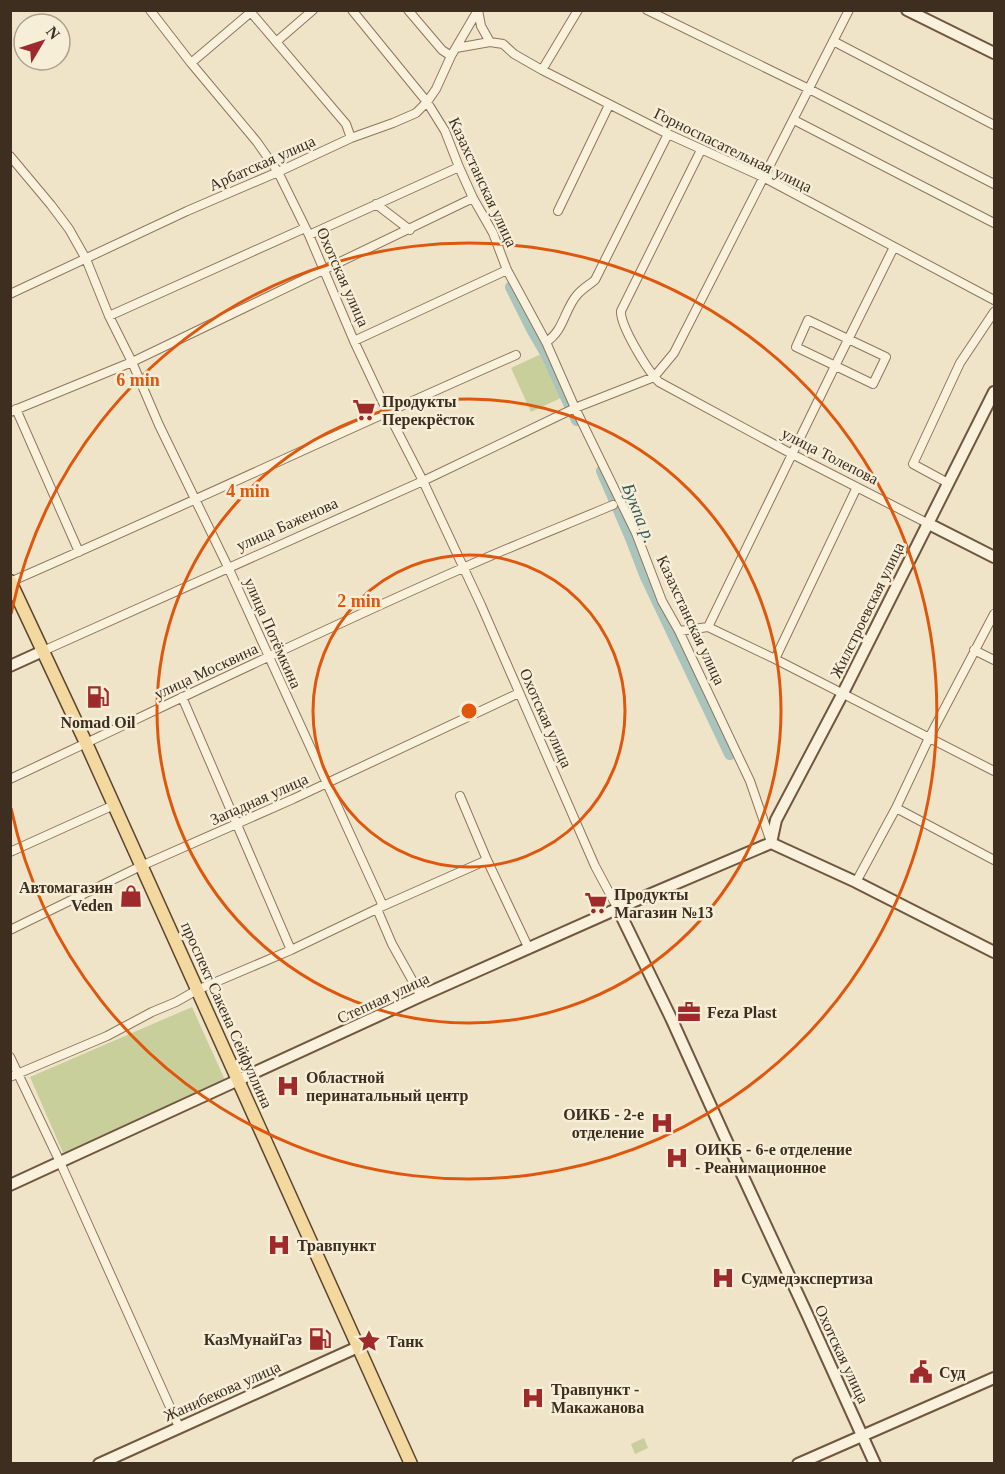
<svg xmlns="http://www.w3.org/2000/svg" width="1005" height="1474" font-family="Georgia,serif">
<rect width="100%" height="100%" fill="#f0e4c8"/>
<path fill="#c9cf9b" d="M541,354L561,398L531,412L511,368Z
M192,1007L225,1080L63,1153L30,1077Z
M644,1438L648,1448L635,1454L631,1444Z"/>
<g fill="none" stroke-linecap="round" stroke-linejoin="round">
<path stroke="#a9c4bc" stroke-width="12" d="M511,287L533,331L547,355L567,399L577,420
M602,471L631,538L646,577L730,754"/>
<g stroke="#8d765c" stroke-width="10">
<path id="street" d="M150,10L191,63L257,142L278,172L309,235L354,341L387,411L423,481L481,605L595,866L618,909
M249,10L346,124L351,138
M352,10L427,102L445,131L459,167L473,198L493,233L507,270L546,342L575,408L636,533L662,601L679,631L750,781L771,842
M408,10L442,50L451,56
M478,10L481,26L490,42L503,44L514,54L542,70L668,134L763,177L994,300
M647,10L809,89L994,184
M833,41L994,125
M276,42L313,10
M456,48L490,42
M191,63L251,12
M542,70L578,10
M794,120L994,223
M701,150L621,311C620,326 648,371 659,382L792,454L927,523
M10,156L51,205L69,229L86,259L109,316L132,362L159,425L228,567L383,906
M376,204L410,230
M558,211L609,105
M309,235L459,167
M10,294L187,211L278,172L351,138L393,123L416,113L427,102L436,89L451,56L478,10
M109,316L305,228
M808,320L886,357L873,384L796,347Z
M354,341L507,270
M546,342C564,331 564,310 577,295C582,289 589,285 595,280L668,134
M16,409L79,552
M10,412L132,362L473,198
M948,483L913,464L960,363L994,312
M10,582C180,508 347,429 516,355
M708,627L835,366L894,247
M679,631L708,627L775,659L994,771
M974,650L994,660
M43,651L423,481L575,408L654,377L674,353L849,10
M775,659L857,487
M182,697L291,950
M10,779C161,708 310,635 463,568C512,546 563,526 613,505
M460,796L487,860L529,949
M896,808L994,860
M10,852L114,805
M856,882L896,808L929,738L994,614
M377,909L392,944L421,996
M10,930L141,866L293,799L519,693
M10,1057L60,1162L179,1427
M10,1077L107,1036L152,1012L176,1002L197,990L291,950L383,906L487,860"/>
</g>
<g stroke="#6f573f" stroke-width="14">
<path id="secondary" d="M907,10L994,53
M927,523L994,557
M10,666L43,651
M771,843L776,820L843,693L994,392
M771,843L856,882L994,952
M618,909L671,1018L733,1155L807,1314L875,1464
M10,1185L421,996L637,900L771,843
M99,1464L358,1347
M798,1464L994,1378"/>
</g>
<g stroke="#5b4430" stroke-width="15">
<path id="primary" d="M10,581L86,743L411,1464"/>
</g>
<use href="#street" stroke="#faf1dc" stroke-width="8"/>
<use href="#secondary" stroke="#faf1dc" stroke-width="10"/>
<use href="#primary" stroke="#f3d9a0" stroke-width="12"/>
</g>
<g fill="none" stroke="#df570d" stroke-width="3">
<circle cx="469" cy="711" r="156"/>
<circle cx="469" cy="711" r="312"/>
<path d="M11 614A468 468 0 1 1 11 808"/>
</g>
<defs>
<g id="supermarket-bare" transform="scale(1.8)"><path d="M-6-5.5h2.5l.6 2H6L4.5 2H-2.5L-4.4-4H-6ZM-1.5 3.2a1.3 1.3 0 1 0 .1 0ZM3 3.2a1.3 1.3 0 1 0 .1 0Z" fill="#9e2a2b" stroke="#f7eed8" stroke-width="2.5" paint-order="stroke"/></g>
<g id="fuel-bare" transform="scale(1.8)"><path d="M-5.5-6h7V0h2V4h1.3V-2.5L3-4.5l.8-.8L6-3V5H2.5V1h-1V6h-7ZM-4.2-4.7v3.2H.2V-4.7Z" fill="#9e2a2b" stroke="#f7eed8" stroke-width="2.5" paint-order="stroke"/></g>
<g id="shop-bare" transform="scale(1.8)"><path d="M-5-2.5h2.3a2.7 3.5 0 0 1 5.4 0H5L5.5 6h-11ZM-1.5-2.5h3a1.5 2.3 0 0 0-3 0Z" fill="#9e2a2b" stroke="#f7eed8" stroke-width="2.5" paint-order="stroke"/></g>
<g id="office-bare" transform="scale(1.8)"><path d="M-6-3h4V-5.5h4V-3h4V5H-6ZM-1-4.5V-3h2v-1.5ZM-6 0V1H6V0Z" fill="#9e2a2b" stroke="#f7eed8" stroke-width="2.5" paint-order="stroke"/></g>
<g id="hospital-bare" transform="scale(1.8)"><path d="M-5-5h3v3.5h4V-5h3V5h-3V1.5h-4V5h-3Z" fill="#9e2a2b" stroke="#f7eed8" stroke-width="2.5" paint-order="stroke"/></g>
<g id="sight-bare" transform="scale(1.8)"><path d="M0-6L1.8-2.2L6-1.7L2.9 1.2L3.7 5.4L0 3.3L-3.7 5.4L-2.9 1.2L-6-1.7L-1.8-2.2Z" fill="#9e2a2b" stroke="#f7eed8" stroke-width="2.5" paint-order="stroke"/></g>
<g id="civic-bare" transform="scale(1.8)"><path d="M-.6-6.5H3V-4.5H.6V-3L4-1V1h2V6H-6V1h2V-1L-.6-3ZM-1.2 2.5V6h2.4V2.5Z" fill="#9e2a2b" stroke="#f7eed8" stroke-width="2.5" paint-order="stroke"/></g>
</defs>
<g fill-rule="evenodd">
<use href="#supermarket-bare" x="364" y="410"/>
<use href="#fuel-bare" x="98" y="697"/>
<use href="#shop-bare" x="131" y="896"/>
<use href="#supermarket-bare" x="596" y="903"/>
<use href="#office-bare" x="689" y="1012"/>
<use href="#hospital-bare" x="288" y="1086"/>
<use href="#hospital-bare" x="662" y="1123"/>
<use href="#hospital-bare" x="677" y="1158"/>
<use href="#hospital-bare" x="279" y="1245"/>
<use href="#hospital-bare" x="723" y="1278"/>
<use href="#fuel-bare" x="320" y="1339"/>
<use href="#sight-bare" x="369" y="1341"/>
<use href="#civic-bare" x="921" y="1372"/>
<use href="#hospital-bare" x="533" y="1398"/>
</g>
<g text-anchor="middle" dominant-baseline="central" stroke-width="5" stroke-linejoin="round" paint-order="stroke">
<g font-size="16" fill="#3d2e20" stroke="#f7eed8">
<text transform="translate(733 150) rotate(26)">Горноспасательная улица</text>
<text transform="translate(262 163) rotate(-24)">Арбатская улица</text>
<text transform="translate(483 182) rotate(65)">Казахстанская улица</text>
<text transform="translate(343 277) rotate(66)">Охотская улица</text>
<text transform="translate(830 456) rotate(27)">улица Толепова</text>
<text transform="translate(287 524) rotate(-24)">улица Баженова</text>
<text transform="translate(867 610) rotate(-64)">Жилстроевская улица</text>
<text transform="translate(691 620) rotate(65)">Казахстанская улица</text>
<text transform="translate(273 633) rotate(66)">улица Потёмкина</text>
<text transform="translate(206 671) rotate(-25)">улица Москвина</text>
<text transform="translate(546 718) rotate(66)">Охотская улица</text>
<text transform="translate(259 799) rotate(-24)">Западная улица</text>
<text transform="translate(383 998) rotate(-25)">Степная улица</text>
<text transform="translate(227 1015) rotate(66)">проспект Сакена Сейфуллина</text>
<text transform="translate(842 1354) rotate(65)">Охотская улица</text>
<text transform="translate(222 1391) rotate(-24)">Жанибекова улица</text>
</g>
<g font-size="16" font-weight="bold" fill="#3d2e20" stroke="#f7eed8" text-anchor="start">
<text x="382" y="401">Продукты<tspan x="382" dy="18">Перекрёсток</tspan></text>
<text x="98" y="722" text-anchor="middle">Nomad Oil</text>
<text x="113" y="887" text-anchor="end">Автомагазин<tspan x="113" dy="18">Veden</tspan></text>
<text x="614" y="894">Продукты<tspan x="614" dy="18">Магазин №13</tspan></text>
<text x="707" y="1012">Feza Plast</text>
<text x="306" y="1077">Областной<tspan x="306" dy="18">перинатальный центр</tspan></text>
<text x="644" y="1114" text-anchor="end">ОИКБ - 2-е<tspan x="644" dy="18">отделение</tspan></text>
<text x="695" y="1149">ОИКБ - 6-е отделение<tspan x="695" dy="18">- Реанимационное</tspan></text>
<text x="297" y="1245">Травпункт</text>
<text x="741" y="1278">Судмедэкспертиза</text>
<text x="302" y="1339" text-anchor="end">КазМунайГаз</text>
<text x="387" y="1341">Танк</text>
<text x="939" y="1372">Суд</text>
<text x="551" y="1389">Травпункт -<tspan x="551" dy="18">Макажанова</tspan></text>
</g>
<g font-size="18" font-style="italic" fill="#2f5d5a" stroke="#f7eed8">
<text transform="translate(639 513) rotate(68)">Букпа р.</text>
</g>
</g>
<circle cx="469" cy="711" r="9" fill="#df570d" stroke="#f7eed8" stroke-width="3"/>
<g font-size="18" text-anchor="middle" font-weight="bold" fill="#df570d" stroke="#f7eed8" stroke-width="5" stroke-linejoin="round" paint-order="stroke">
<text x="138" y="386">6 min</text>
<text x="248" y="497">4 min</text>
<text x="359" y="607">2 min</text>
</g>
<rect width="1005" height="1474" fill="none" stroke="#3d2e20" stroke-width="24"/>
<g transform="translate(42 42) rotate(51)"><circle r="28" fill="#f7eed8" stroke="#ada18e" stroke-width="1.5"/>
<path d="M0-4.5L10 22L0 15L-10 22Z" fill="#9e2a2b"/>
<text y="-9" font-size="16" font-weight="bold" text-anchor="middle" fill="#3d2e20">N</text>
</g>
</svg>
